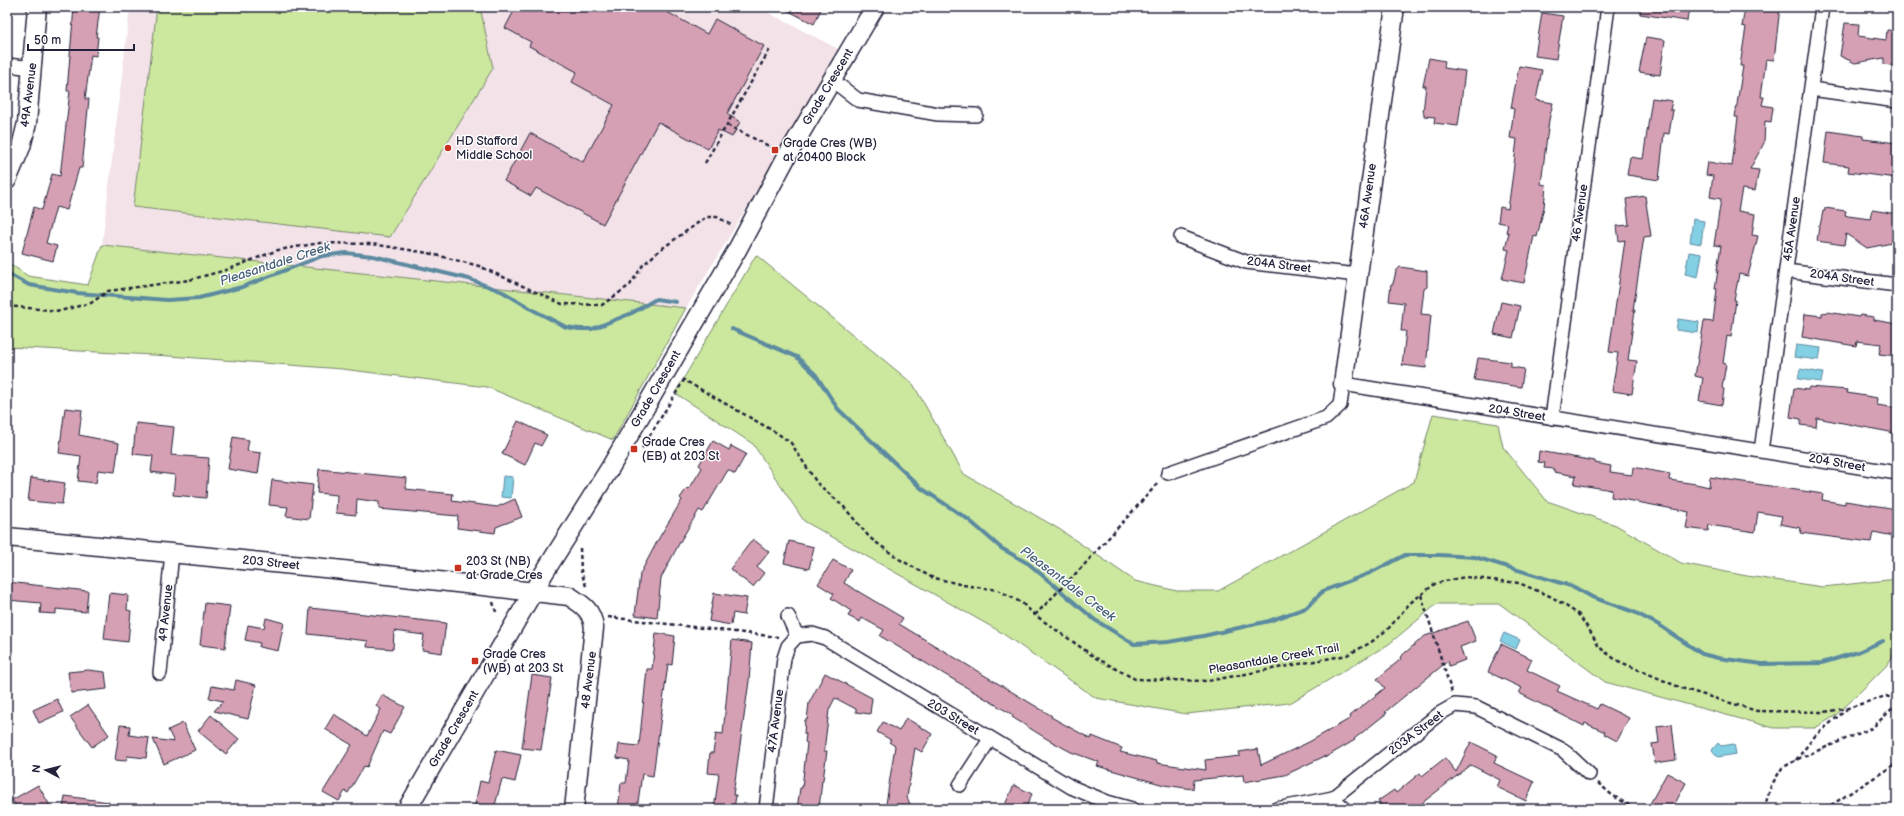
<svg xmlns="http://www.w3.org/2000/svg" width="1904" height="816" font-family="'Balsamiq Sans',sans-serif">
<rect width="100%" height="100%" fill="#fff"/>
<filter id="ink" filterUnits="userSpaceOnUse"><feTurbulence type="fractalNoise" baseFrequency=".025" numOctaves="2"/><feDisplacementMap in="SourceGraphic" scale="8" xChannelSelector="R" yChannelSelector="G"/><feConvolveMatrix kernelMatrix="1 2 1 2 8 2 1 2 1" color-interpolation-filters="sRGB"/></filter>
<g filter="url(#ink)">
<path fill="#f3e2e8" d="M130,7H757L842,51L686,308L102,245Z"/>
<path fill="#cce89e" stroke="#77856c" d="M157,7H480L493,68L390,237L133,207Z
M102,245L686,308L613,440L487,387L342,369L170,356L7,347V262L28,276L88,285Z
M756,255L913,384L964,474L1059,529L1135,581L1177,591H1218L1414,482L1433,414L1498,424L1503,447L1547,501L1616,525L1681,563L1747,576L1823,587L1897,579V650L1887,665L1852,700L1835,716L1815,728H1774L1605,682L1500,604H1437L1389,644L1290,703L1186,714L1096,698L999,631L804,521L753,444L675,393Z"/>
<path fill="#83cfe3" stroke="#5c8aa0" d="M1693,219L1704,221L1701,244L1690,242Z
M1689,252L1702,254L1698,277L1685,274Z
M1678,319L1699,322L1698,333L1676,330Z
M1796,345L1821,348L1819,360L1794,357Z
M1800,369L1823,373L1821,382L1798,379Z
M503,476L513,477L511,498L501,497Z
M1504,633L1520,640L1516,649L1500,641Z
M1718,743L1721,746L1734,744L1736,754L1718,757L1712,750Z"/>
<g fill="none" stroke-linecap="round" stroke-linejoin="round">
<path stroke="#5c8aa0" stroke-width="4" d="M7,273L29,285L77,293L167,300L199,298L242,287L322,256L346,253L373,256L469,279L503,292L535,311L566,327L579,329H592L632,313L656,299L676,302
M732,329L797,357L816,375L838,409L921,488L969,520L1001,548L1029,564L1095,620L1134,644L1168,642L1203,636L1269,621L1306,608L1323,591L1370,573L1405,555H1439L1475,557L1574,587L1592,597L1634,612L1659,625L1702,654L1718,658L1762,664L1822,663L1858,652L1883,641"/>
</g>
<path fill="#d6a0b4" stroke="#22223b" d="M74,7H100L96,37H98L96,56L91,55L85,99H89L82,168H79L67,210L56,207L46,243L57,246L53,261L22,253L34,207L42,210L52,174L60,176L70,91H67Z
M516,7H658L707,34L715,19L764,46L727,114L740,122L732,137L718,130L708,149L658,122L603,224L536,188L531,196L504,181L530,133L583,162L614,105L572,82L577,72L529,46L531,42L505,28Z
M781,7H822L814,24Z
M1641,7H1689L1687,21L1640,14Z
M1745,7H1780L1774,60L1766,59L1761,97H1764L1762,105L1773,107L1771,122L1765,121L1764,143L1750,169L1759,170L1755,191L1742,189L1738,211L1755,214L1752,235L1758,236L1748,276L1739,274L1734,300H1736L1731,337L1727,336L1723,363L1726,364L1722,388L1724,389L1722,405L1699,401L1703,378L1695,376L1704,321L1713,322L1717,289H1715L1718,270H1717L1721,246L1714,245L1721,199L1710,197L1713,176L1706,175L1708,162L1732,166L1738,117H1735L1743,66H1740L1746,27L1742,26Z
M1542,13L1563,16L1556,59L1535,56Z
M1845,23L1859,24L1858,36L1886,40L1887,30L1897,31L1896,66L1884,64V58L1855,63L1840,56Z
M1646,37L1665,40L1660,75L1639,72Z
M1429,58L1445,61L1444,68L1465,71L1458,126L1434,123L1435,117L1424,116V113L1423,112L1426,86H1423Z
M1519,66L1542,70L1536,100L1553,103L1549,120L1541,184L1546,185L1544,207L1537,237L1534,236L1524,283L1502,279L1509,250L1505,249L1509,233L1506,232L1508,224L1498,222L1500,207L1508,209L1513,173L1517,139L1510,138L1514,109L1511,108Z
M1652,98L1672,101L1670,110H1673L1669,134L1664,133L1659,180L1627,175L1630,157L1643,159Z
M1828,131L1863,136V139L1897,143V178L1848,172L1849,166L1824,163Z
M1645,196L1651,236L1644,237L1633,310H1635L1628,360L1637,361L1632,394L1612,391L1618,353L1609,352L1625,240L1619,241L1617,226L1629,225L1626,199Z
M1825,208L1846,211L1845,215L1848,216L1870,219L1872,210L1897,214V242L1867,248L1846,234L1844,245L1817,241L1819,226H1820L1823,211H1825Z
M1400,267L1427,271V287L1424,289L1421,314L1431,315L1426,368L1402,365L1406,331H1401L1404,303L1389,301L1391,284H1393L1396,271Z
M1501,302L1520,306L1513,338L1494,334Z
M1827,312L1859,317L1860,315L1874,317V320L1897,324V356L1879,354L1881,344L1857,341L1856,346L1802,337L1805,314L1822,316V313Z
M1478,358L1511,362V367L1524,369L1521,387L1474,380Z
M1809,387L1848,390L1847,393L1878,398L1877,405L1897,408L1895,433L1817,418L1816,427L1800,425L1801,419L1790,417L1794,388L1808,390Z
M65,408L82,410L79,435L119,443L115,472L98,470L96,483L78,481L81,456L59,453Z
M518,421L547,435L541,446L535,443L525,465L502,454Z
M136,423L174,427L171,455L209,458L206,498L173,495L175,475L151,472L153,456L133,454Z
M233,437L249,440L247,451L261,453L258,474L228,469Z
M713,441L729,450L731,446L746,454L735,474L728,470L703,512L699,510L681,540L661,578L657,618L635,615L640,574L659,538L682,500L680,498L687,488L689,489L702,468L699,465Z
M1539,451L1595,461V463L1611,466L1610,472L1632,475L1633,467L1670,474L1669,480L1696,484L1709,487L1710,477L1823,494L1822,500L1845,504V501L1897,509V534L1894,536L1873,532L1871,542L1800,533L1801,528L1780,524L1782,516L1758,512L1755,532L1709,525L1708,531L1686,528L1689,512L1611,497L1612,490L1574,484L1576,476L1554,472V469L1544,468L1545,463L1538,462Z
M319,469L407,478L406,489L453,494L452,501L497,507L515,499L522,517L496,527L495,533L457,528L458,516L379,509V502L357,499L356,515L336,513L337,495L317,493Z
M31,478L65,483L62,504L28,501Z
M272,480L313,485L309,519L286,516L288,507L269,505Z
M753,539L769,552L757,567L764,573L753,587L730,569Z
M789,541L814,547L809,569L784,563Z
M833,560L851,570L844,583L903,618L899,624L1052,716L1051,717L1091,739L1092,736L1122,748L1120,752L1157,761V763L1206,770L1205,760L1240,756L1239,752L1258,749L1261,765L1309,742L1351,718L1350,716L1385,688L1377,679L1401,659L1400,657L1425,636L1468,621L1476,641L1460,647L1465,660L1449,666L1448,661L1385,712L1387,713L1354,739L1355,740L1326,757L1325,756L1285,775L1244,782L1243,775L1194,780L1193,789L1164,785L1097,766L1099,762L1071,752L1047,739L1012,717L1013,715L880,636L884,630L862,618L860,622L848,616L851,611L831,598L834,594L818,584Z
M7,582L88,591L86,612L56,609V614L40,613L41,603L7,600Z
M109,593L128,595L127,610L131,611L128,642L104,639Z
M714,593L747,598L744,615L733,613L731,625L709,621Z
M205,603L230,606L225,648L200,645Z
M310,608L446,623L442,653L422,650L424,635L394,631L393,649L367,647L368,641L308,634Z
M266,618L284,623L278,651L259,647L260,643L245,640L248,625L264,628Z
M656,633L675,636L672,665L668,664L653,776L642,774L637,809H618L621,783H626L629,760L617,758L619,744L639,746L647,669H652Z
M732,640L752,643L749,681L733,795H736L734,809H714L719,774L708,773L710,753H713L716,733L723,734Z
M1501,644L1532,659L1527,670L1560,686L1557,691L1597,709L1600,704L1629,718L1617,741L1604,734L1605,732L1585,723L1584,726L1519,693L1522,688L1488,672Z
M88,670L105,672L107,689L71,693L68,672Z
M825,673L872,698L870,714L856,712V709L835,698L829,710L824,751H827L823,780H822L819,809H797L800,788H802L807,743L805,742L806,734H804L805,720H807L809,703Z
M532,675L552,678L541,750L522,748Z
M236,680L256,685L248,719L214,711L223,701L209,698L212,686L234,690Z
M382,695L405,707L390,734L383,731L367,767L364,766L348,793L345,791L339,801L323,792L352,745L325,729L334,714L367,736L381,709L376,706Z
M57,699L63,712L39,723L33,710Z
M88,705L109,735L92,747L70,717Z
M211,715L239,739L226,754L198,731Z
M906,718L932,734L922,752L915,748L907,797L912,809H888L886,804L895,746L889,742L891,740L877,732L883,722L899,731Z
M183,723L195,750L164,764L153,739L174,742L168,730Z
M1672,724L1676,760L1655,763L1652,744L1659,743L1657,726Z
M120,725L130,726L129,735L149,738L146,758L127,756L126,761L115,760Z
M1471,742L1497,755L1494,763L1534,782L1526,801L1497,787L1500,780L1471,765L1422,803L1427,809H1383L1378,801L1394,790L1396,793L1420,773L1422,776L1445,758L1456,772Z
M496,750L521,755L515,782L502,779L494,809H474L480,781L488,783Z
M1667,773L1686,783L1672,809H1647Z
M38,785L52,809H18L12,800Z
M1014,785L1032,794L1025,809H1003Z
M65,796L109,802L108,809H63Z"/>
<g fill="none" stroke-linecap="round" stroke-linejoin="round">
<g stroke="#22223b" stroke-width="16">
<path id="street" d="M7,65L33,68
M832,80L858,100L938,114L976,115
M1811,89L1897,101
M1181,237L1246,262L1357,275
M1786,271L1897,285
M1552,418L1608,7
M1761,451L1822,7
M1168,473L1326,418L1340,405L1343,384L1897,473
M788,616L797,636
M797,636L812,634L825,638L1071,787L1107,802L1132,809
M160,673L172,553
M960,785L990,739
M1333,798L1345,809
M766,809L784,658L788,646L797,636
M1276,809L1333,798L1439,714L1455,705L1476,707L1563,750L1589,774"/>
</g>
<g stroke="#22223b" stroke-width="21">
<path id="secondary" d="M7,180L21,147L27,123L37,7
M1343,384L1395,7
M7,537L334,569L569,596C583,605 592,610 594,628L574,809
M407,809L544,573L610,468L737,250L787,156L875,7"/>
</g>
<path stroke="#22223b" stroke-width="2.5" stroke-dasharray="4 3" stroke-linecap="butt" d="M727,125L773,148
M705,163L770,49
M7,306L60,311L91,303L108,291L189,280L226,270L278,250L320,243L372,244L428,253L479,266L562,304L602,305L630,285L643,265L660,250L706,217H717L732,225
M642,448L684,380L777,433L791,443L817,483L844,507L870,538L899,559L931,577L963,585L998,590L1022,603L1035,615L1096,658L1135,679L1208,681L1347,655L1370,643L1388,629L1410,603L1436,583L1465,577L1519,583L1552,597L1578,614L1590,631L1599,647L1616,660L1681,688L1757,711L1824,712L1848,708L1886,696L1897,700
M580,548L581,571L586,586
M1421,595L1452,693
M493,602L496,612
M1035,615L1084,565L1159,482
M608,617L778,637
M1796,760L1815,736L1847,709
M1598,783L1612,795L1635,809
M1764,809L1771,786L1782,768L1800,758L1872,728L1897,704
M1825,809L1897,763"/>
<use href="#street" stroke="#fff" stroke-width="13"/>
<use href="#secondary" stroke="#fff" stroke-width="18"/>
</g>
</g>
<g fill="#c8321e" stroke="#fff" stroke-width="1.5">
<circle cx="448" cy="148" r="4"/>
<rect x="771" y="146" width="8" height="8" rx="2"/>
<rect x="630" y="445" width="8" height="8" rx="2"/>
<rect x="454" y="564" width="8" height="8" rx="2"/>
<rect x="471" y="657" width="8" height="8" rx="2"/>
</g>
<g text-anchor="middle" dominant-baseline="central" stroke-width="3" stroke-linejoin="round" paint-order="stroke">
<g font-size="12" fill="#22223b" stroke="#fff">
<text transform="translate(828 87) rotate(-59)">Grade Crescent</text>
<text transform="translate(29 95) rotate(-83)">49A Avenue</text>
<text transform="translate(1368 196) rotate(-82)">46A Avenue</text>
<text transform="translate(1580 213) rotate(-82)">46 Avenue</text>
<text transform="translate(1792 229) rotate(-82)">45A Avenue</text>
<text transform="translate(1279 265) rotate(7)">204A Street</text>
<text transform="translate(1842 278) rotate(8)">204A Street</text>
<text transform="translate(656 389) rotate(-60)">Grade Crescent</text>
<text transform="translate(1517 413) rotate(9)">204 Street</text>
<text transform="translate(1837 463) rotate(10)">204 Street</text>
<text transform="translate(271 563) rotate(6)">203 Street</text>
<text transform="translate(166 613) rotate(-84)">49 Avenue</text>
<text transform="translate(1274 659) rotate(-10)">Pleasantdale Creek Trail</text>
<text transform="translate(589 680) rotate(-83)">48 Avenue</text>
<text transform="translate(953 717) rotate(31)">203 Street</text>
<text transform="translate(776 721) rotate(-83)">47A Avenue</text>
<text transform="translate(454 729) rotate(-60)">Grade Crescent</text>
<text transform="translate(1416 733) rotate(-37)">203A Street</text>
</g>
<g font-size="12" fill="#22223b" stroke="#fff" text-anchor="start">
<text x="456" y="141">HD Stafford<tspan x="456" dy="14">Middle School</tspan></text>
<text x="783" y="143">Grade Cres (WB)<tspan x="783" dy="14">at 20400 Block</tspan></text>
<text x="642" y="442">Grade Cres<tspan x="642" dy="14">(EB) at 203 St</tspan></text>
<text x="466" y="561">203 St (NB)<tspan x="466" dy="14">at Grade Cres</tspan></text>
<text x="483" y="654">Grade Cres<tspan x="483" dy="14">(WB) at 203 St</tspan></text>
</g>
<g font-size="13" font-style="italic" fill="#445f76" stroke="#fff">
<text transform="translate(275 264) rotate(-18)">Pleasantdale Creek</text>
<text transform="translate(1068 584) rotate(37)">Pleasantdale Creek</text>
</g>
</g>
<rect width="1904" height="816" fill="none" stroke="#fff" stroke-width="24"/>
<rect x="12" y="12" width="1880" height="792" fill="none" stroke="#22223b" stroke-width="1.5" filter="url(#ink)"/>
<g transform="translate(46 770) rotate(277)" stroke="#ffffff" stroke-width="3" paint-order="stroke">
<path d="M0-3L7 15L0 10L-7 15Z" fill="#22223b"/>
<text y="-6" font-size="11" font-weight="bold" text-anchor="middle" fill="#22223b">N</text>
</g>
<path d="M28 44v6h106v-6" fill="none" stroke="#22223b" stroke-width="2"/>
<text x="34" y="44" font-size="12" fill="#22223b" stroke="#ffffff" stroke-width="3" paint-order="stroke">50 m</text>
</svg>
